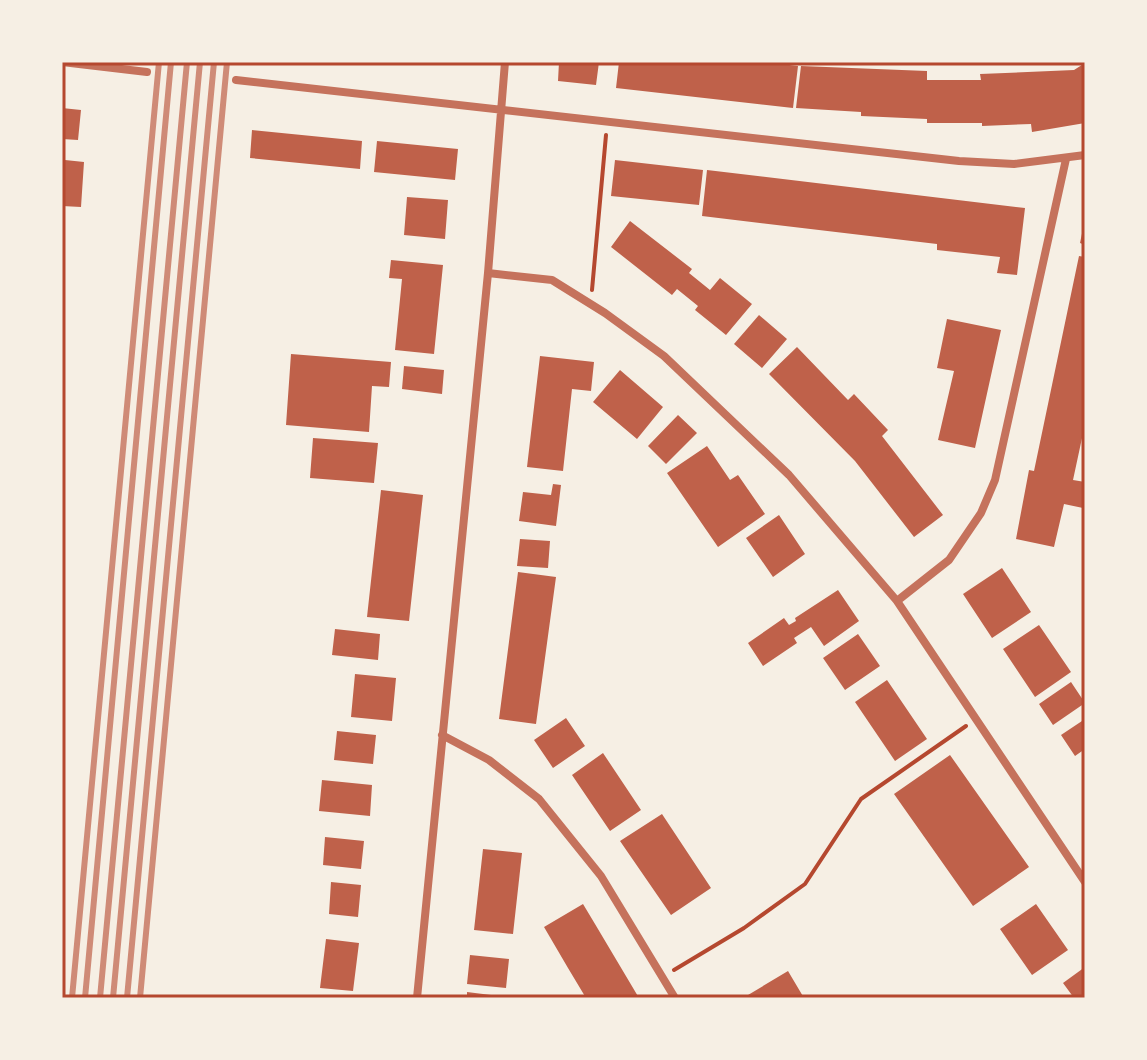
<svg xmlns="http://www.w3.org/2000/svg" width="1147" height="1060" font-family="'PT Serif',serif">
<rect width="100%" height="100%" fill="#f6efe4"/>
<path fill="#bf614a" d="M559,62H599L596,85L558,81Z
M619,62H764L798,66L793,108L616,88Z
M1085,63V123L1032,132L1031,124L982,126V123H927V119L861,116V112L796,108L801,66L927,71V80H981L980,74L1074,70Z
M62,108L81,110L78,140L62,139Z
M252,130L362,141L360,169L250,158Z
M377,141L458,149L455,180L374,172Z
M65,160L84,162L81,207L62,206Z
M615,160L703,170L699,205L611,196Z
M707,170L1025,208L1017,275L997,273L1000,257L937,250V244L702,216Z
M407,197L448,200L445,239L404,235Z
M630,221L692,269L689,273L710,290L720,278L752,304L726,335L695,310L698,306L677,289L672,295L611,247Z
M1084,224H1085V245L1080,243Z
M1079,256L1085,257V424L1073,480L1085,482V499L1083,508L1064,504L1054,547L1016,539L1029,470L1034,471Z
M391,260L443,265L434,354L395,350L402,279L389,278Z
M759,315L787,339L762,368L734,344Z
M947,319L1001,330L975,448L938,440L954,371L937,368Z
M797,347L848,400L854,394L888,430L882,436L943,515L914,537L855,461L769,374Z
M291,354L391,362L389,387L372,386L369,432L286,425Z
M540,356L594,362L591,391L572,389L563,471L527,467Z
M404,366L444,370L442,394L402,389Z
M620,370L663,407L637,439L593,402Z
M678,415L697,433L666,464L648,446Z
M313,438L378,443L374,483L310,478Z
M707,446L730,480L738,475L765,514L718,547L667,473Z
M553,484L561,485L556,526L519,521L523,492L551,495Z
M381,490L423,495L409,621L367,617Z
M779,515L805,554L773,577L746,538Z
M520,539L550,541L548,568L517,566Z
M1002,568L1031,612L992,638L963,594Z
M518,572L556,577L536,724L499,719Z
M838,590L859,621L824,646L811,627L794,638L797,643L763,666L748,643L784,618L789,625L796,621L795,618Z
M1039,625L1071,672L1035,697L1003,649Z
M335,629L380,634L378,660L332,655Z
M858,634L880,666L845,690L823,658Z
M355,674L396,678L392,721L351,717Z
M887,680L927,739L895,761L855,702Z
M1071,682L1085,703L1053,725L1039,704Z
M566,718L585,746L553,768L534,740Z
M1085,719V749L1075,756L1061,735Z
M337,731L376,735L373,764L334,760Z
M603,753L641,810L610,831L572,775Z
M950,755L1029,867L973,906L894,794Z
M322,780L372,785L370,816L319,811Z
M662,814L711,888L671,915L620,841Z
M325,837L364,841L361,869L323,865Z
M483,849L522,853L513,934L474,930Z
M331,882L361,885L358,917L329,914Z
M583,904L595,924L639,998H586L568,968L544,927Z
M1036,904L1068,950L1032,975L1000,929Z
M326,939L359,943L353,991L320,988Z
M470,955L509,959L506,988L467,984Z
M1085,967V998H1074L1063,983Z
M788,971L804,998H743Z
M467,992L499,996L498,998H467Z"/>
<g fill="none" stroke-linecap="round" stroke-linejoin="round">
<path stroke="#b5482f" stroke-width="4" d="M592,290L606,135
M674,970L744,928L805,884L861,799L966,726"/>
<path stroke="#c5725c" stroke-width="8" d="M62,62L147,72
M236,80L959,161L1014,164L1085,155
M488,273L552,280L605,313L664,356L789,475L897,601L1085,882
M897,601L949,560L981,513L995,480L1066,159
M442,735L489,760L539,799L601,876L675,998
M417,998L488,273L505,62"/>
<path stroke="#cf8b77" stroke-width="6" d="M72,998L159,62
M85,998L171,62
M100,998L187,62
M113,998L200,62
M127,998L214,62
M140,998L227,62"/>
</g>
<rect width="1147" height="1060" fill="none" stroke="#f6efe4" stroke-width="128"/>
<rect x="64" y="64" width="1019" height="932" fill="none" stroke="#b5482f" stroke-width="3"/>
</svg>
